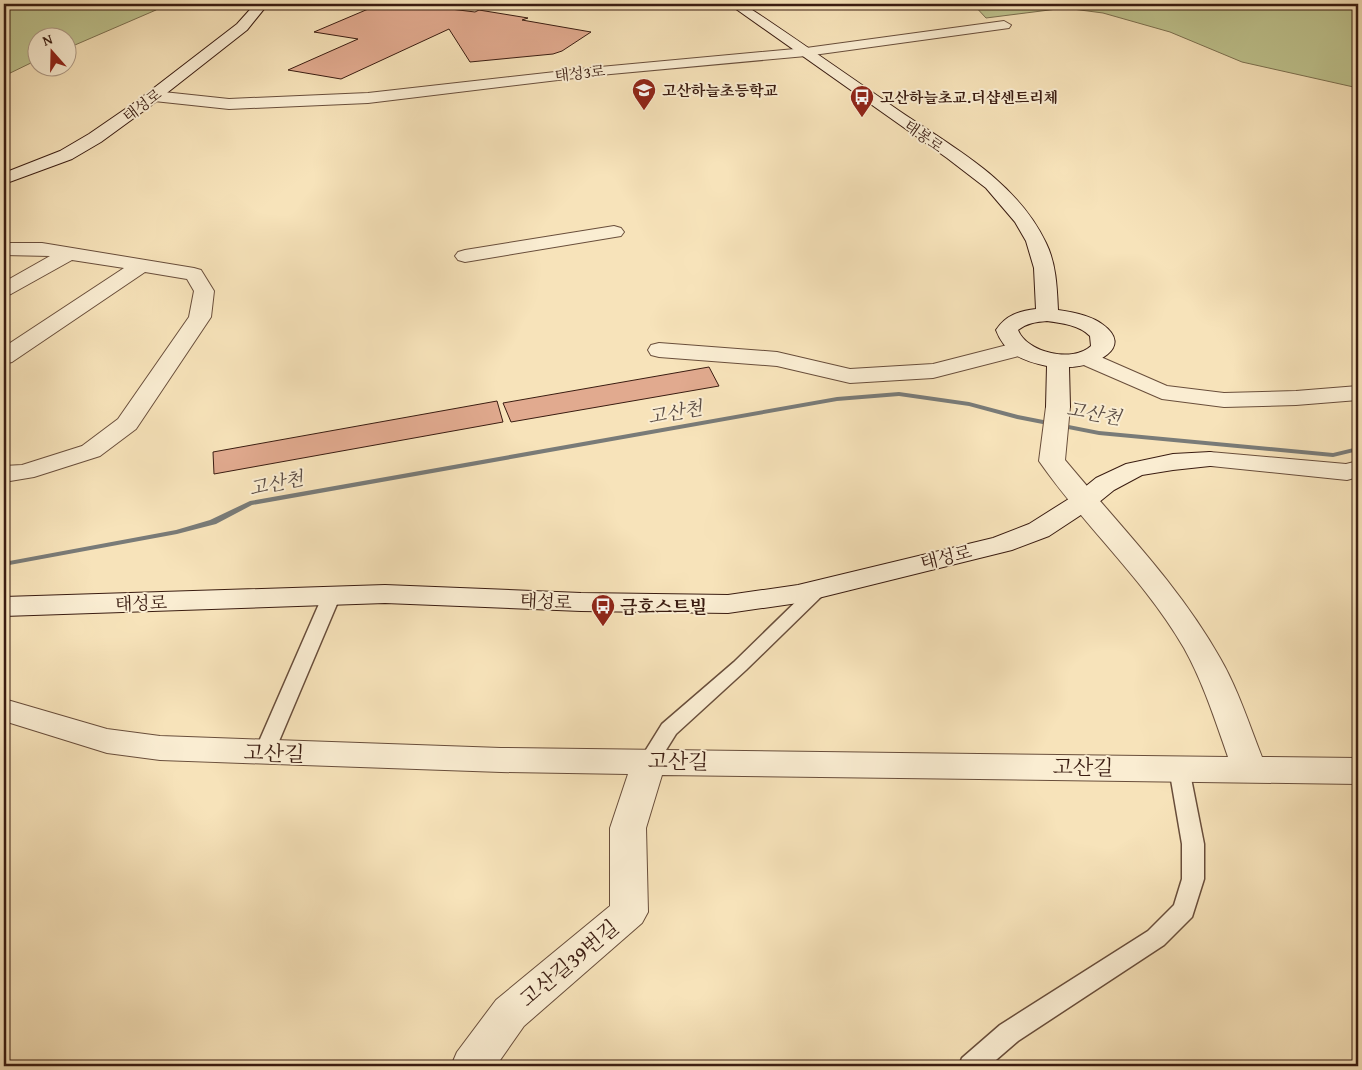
<svg xmlns="http://www.w3.org/2000/svg" width="1362" height="1070" font-family="'Gentium Book Plus','Noto Serif KR',serif">
<rect width="100%" height="100%" fill="#f7e3ba"/>
<filter id="stains"><feTurbulence type="fractalNoise" baseFrequency=".004" numOctaves="4"/><feColorMatrix values="0 0 0 0 .2 0 0 0 0 .09 0 0 0 0 .02 0 0 0 .5 -.17"/></filter>
<radialGradient id="worn" r=".72"><stop offset=".6" stop-color="#630" stop-opacity="0"/><stop offset="1" stop-color="#630" stop-opacity=".3"/></radialGradient>
<path fill="#bec38e" stroke="#7c7050" d="M4,4H164L156,10L68,48V38H38L37,60L4,76Z
M973,4H1358V88L1242,62L1170,32L1103,13L1065,8L986,18Z"/>
<g fill="none" stroke-linecap="round" stroke-linejoin="round">
<path fill="#797b78" fill-rule="evenodd" d="M899,392L969,402L1018,415L1099,431L1333,453L1358,447V451L1333,457L1099,435L1017,419L969,406L899,396L837,401L252,505L216,524L177,534L4,566V562L176,530L210,520L250,501L837,397Z"/>
</g>
<path fill="#e1aa8f" stroke="#3a1c11" d="M380,4H410L475,12L479,10L528,18L522,20L591,32L562,51L553,54L470,62L449,29L341,79L288,70L358,39L314,32Z
M709,367L719,386L511,422L503,403Z
M497,401L503,422L214,474L213,452Z"/>
<g fill="none" stroke-linecap="round" stroke-linejoin="round">
<g stroke="#694e3b" stroke-width="3">
<path id="lane" d="M820,583L826,584L829,588L826,592L746,670L676,734L656,766L649,768L642,766L639,761L662,724L734,662L814,584Z
M331,591L337,593L340,597L274,753L271,758L264,760L257,758L254,753L322,597L325,593Z
M1179,761L1186,763L1189,768L1204,844V879L1192,917L1164,945L1018,1041L989,1066H959L962,1058L1000,1025L1148,931L1174,905L1182,879V844L1169,768L1172,763Z"/>
</g>
<g stroke="#694e3b" stroke-width="2">
<path id="street" d="M1004,21L1011,25L1009,28L806,56L600,75L368,103L229,109L154,101L149,99L146,96L149,93L154,91L229,99L368,93L600,67L806,48Z
M614,226L621,228L624,232L621,236L465,262L458,260L455,256L458,252L465,250Z
M4,243H42L194,268L201,270L214,291L211,317L136,429L100,456L34,477L4,482V466L22,465L82,446L118,419L189,317L194,291L187,279L145,272L12,362L4,364V347L124,268L72,260L11,294L4,296V282L50,256L4,255Z
M1019,342L1027,344L1030,349L1027,354L933,378L850,383L777,366L659,357L651,355L648,350L651,345L659,343L777,352L850,369L933,364Z
M1087,351L1167,386L1224,393L1296,391L1358,386V400L1296,405L1224,407L1162,399L1079,363L1076,358L1079,353Z
M1058,400L1066,402L1070,407L1065,460C1119,525 1179,585 1220,658C1238,689 1249,724 1262,757L1358,758V784L662,775L646,828L648,912L642,923L524,1026L496,1066H451L457,1052L496,1000L610,906V828L628,774L501,772L160,760L107,753L4,721V699L107,729L160,736L501,748L1228,757C1215,720 1203,682 1184,648C1144,579 1084,526 1039,461L1046,407L1050,402Z
M1210,452L1346,464L1358,461V477L1347,480L1201,465L1197,460L1201,455Z"/>
</g>
<g stroke="#3a1c11" stroke-width="2">
<path id="secondary" d="M255,4H268L247,30L149,107L101,142L72,159L4,184V173L60,151L89,134L137,101L237,24Z
M729,4H743L760,15C806,46 852,78 898,110C952,147 1016,180 1046,243C1056,263 1057,287 1058,310C1072,312 1090,315 1102,324C1136,348 1093,367 1069,367L1070,407L1066,412L1058,414L1050,412L1046,407L1047,366C1023,361 1005,354 996,330C1006,315 1019,311 1036,309L1034,268L1026,241L1015,222L986,188L947,158ZM1047,321C1062,323 1079,325 1090,336L1091,346C1073,363 1027,353 1018,330C1027,323 1036,322 1047,321Z
M1210,452L1219,455L1223,460L1219,465L1173,470L1142,475L1114,490L1093,507L1049,536L1012,550L798,603L728,613L581,611L385,603L4,616V597L385,585L581,593L728,595L798,585L993,538L1029,524L1075,495L1096,478L1126,464L1173,454Z"/>
</g>
<use href="#lane" fill="#faedd2" fill-rule="evenodd"/>
<use href="#street" fill="#faedd2" fill-rule="evenodd"/>
<use href="#secondary" fill="#faedd2" fill-rule="evenodd"/>
</g>
<defs>
<g id="school-pin" transform="scale(1.25)"><path d="M0 17L-7.5 6A9.5 9.5 0 1 1 7.5 6Z" fill="#8f2418" stroke="#faedd2"/><path d="M0-5L7-2L0 1L-7-2ZM-4 1L0 2.5L4 1V4Q0 6-4 4Z" fill="#fff"/></g>
<g id="bus-pin" transform="scale(1.25)"><path d="M0 17L-7.5 6A9.5 9.5 0 1 1 7.5 6Z" fill="#8f2418" stroke="#faedd2"/><path d="M-5-6H5V4H4V6H2V4H-2V6H-4V4H-5ZM-3.5-4V0h7V-4ZM-3.5 1.2v1.5H-2V1.2ZM2 1.2v1.5H3.5V1.2Z" fill="#fff"/></g>
</defs>
<g fill-rule="evenodd">
<use href="#school-pin" x="644" y="90"/>
<use href="#bus-pin" x="862" y="97"/>
<use href="#bus-pin" x="603" y="606"/>
</g>
<g text-anchor="middle" dominant-baseline="central" stroke-width="4" stroke-linejoin="round" paint-order="stroke">
<g font-size="15" fill="#3a1c11" stroke="#faedd2">
<text transform="translate(580 73) rotate(-6)">태성3로</text>
<text transform="translate(142 105) rotate(-37)">태성로</text>
<text transform="translate(924 136) rotate(35)">태봉로</text>
</g>
<g font-size="15" font-weight="bold" fill="#3a1c11" stroke="#faedd2" text-anchor="start">
<text x="662" y="90">고산하늘초등학교</text>
<text x="880" y="97">고산하늘초교.더샵센트리체</text>
</g>
<g font-size="18" fill="#3a1c11" stroke="#faedd2">
<text transform="translate(946 557) rotate(-14)">태성로</text>
<text transform="translate(546 601) rotate(3)">태성로</text>
<text transform="translate(141 603) rotate(-2)">태성로</text>
</g>
<g font-size="18" font-weight="bold" fill="#3a1c11" stroke="#faedd2" text-anchor="start">
<text x="620" y="606">금호스트빌</text>
</g>
<g font-size="19" font-style="italic" fill="#5a4c44" stroke="#faedd2">
<text transform="translate(675 412) rotate(-10)">고산천</text>
<text transform="translate(1094 413) rotate(10)">고산천</text>
<text transform="translate(276 483) rotate(-12)">고산천</text>
</g>
<g font-size="21" fill="#3a1c11" stroke="#faedd2">
<text transform="translate(274 753) rotate(2)">고산길</text>
<text transform="translate(678 761) rotate(1)">고산길</text>
<text transform="translate(1083 767) rotate(1)">고산길</text>
<text transform="translate(569 963) rotate(-40)">고산길39번길</text>
</g>
</g>
<rect width="1362" height="1070" fill="none" stroke="#f7e3ba" stroke-width="20"/>
<rect x="5" y="5" width="1352" height="1060" fill="none" stroke="#3a1c11" stroke-width="2.5"/>
<rect x="10" y="10" width="1342" height="1050" fill="none" stroke="#3a1c11"/>
<g transform="translate(52 52) rotate(340)"><circle r="24" fill="#faedd2" stroke="#ad9985"/>
<path d="M0-4L9 19L0 12L-9 19Z" fill="#8f2418"/>
<text y="-8" font-size="14" font-weight="bold" text-anchor="middle" fill="#3a1c11">N</text>
</g>
<rect width="100%" height="100%" filter="url(#stains)"/>
<rect width="100%" height="100%" fill="url(#worn)"/>
</svg>
